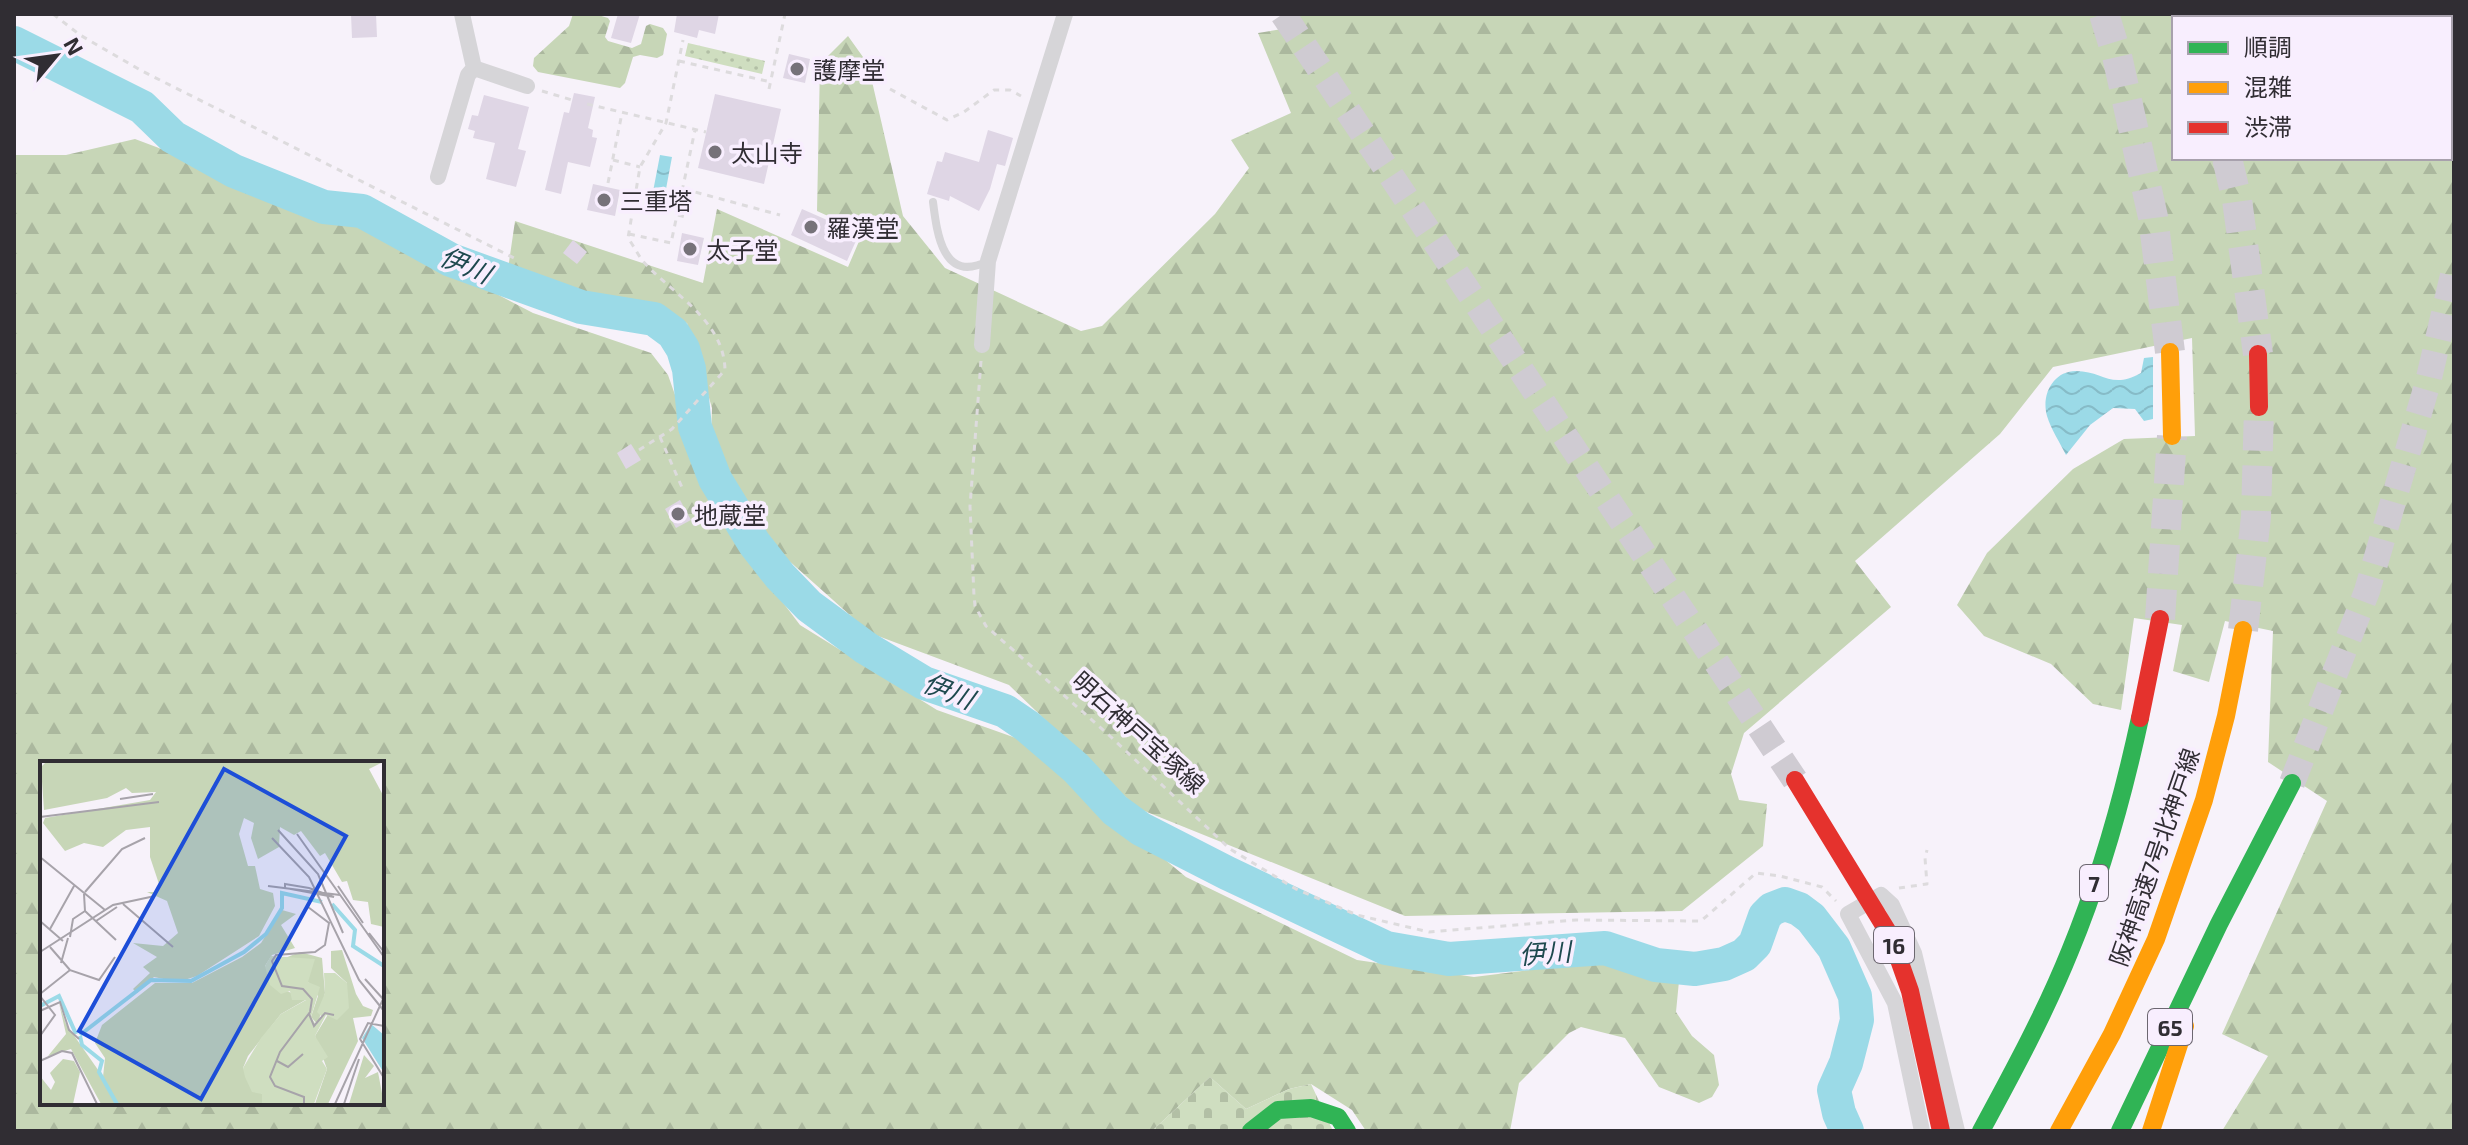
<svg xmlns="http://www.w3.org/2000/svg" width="2468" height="1145" font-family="'Exo 2','Noto Sans JP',sans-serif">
<defs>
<pattern id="forest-firs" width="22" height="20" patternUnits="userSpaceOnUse" patternTransform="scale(2)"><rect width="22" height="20" fill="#c7d6b7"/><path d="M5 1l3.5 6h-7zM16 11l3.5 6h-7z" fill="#abb89e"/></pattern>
<pattern id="cemetery-stones" width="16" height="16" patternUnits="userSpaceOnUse" patternTransform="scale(2)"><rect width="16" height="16" fill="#cfdec0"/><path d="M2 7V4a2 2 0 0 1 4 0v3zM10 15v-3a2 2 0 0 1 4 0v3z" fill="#b2bfa5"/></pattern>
<pattern id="garden-dots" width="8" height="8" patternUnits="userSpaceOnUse" patternTransform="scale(2)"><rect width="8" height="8" fill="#cfdec0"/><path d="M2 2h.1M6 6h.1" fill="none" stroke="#b2bfa5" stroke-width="1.8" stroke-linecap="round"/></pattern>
<pattern id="water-waves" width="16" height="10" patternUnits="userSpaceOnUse" patternTransform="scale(2)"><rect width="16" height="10" fill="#9bdae7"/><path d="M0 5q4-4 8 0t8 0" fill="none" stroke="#86bbc7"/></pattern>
</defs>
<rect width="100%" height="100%" fill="#f7f2fa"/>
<path fill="url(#forest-firs)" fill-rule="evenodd" d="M573,14H595L608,18L610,21L605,37L608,41L632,48L641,44L646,26L650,24L663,28L667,34L663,55L657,58L640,55L633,57L625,83L620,88L538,72L533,66L534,58L569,26Z
M1293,14H2454V1131H2222L2268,1056L2222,1034L2327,801L2268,762L2273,631L2225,621L2209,682L2173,671L2182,625L2134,618L2121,710L2093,704L2051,664L1984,636L1957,605L1987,553L2073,469L2124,439L2195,436L2192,338L2053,367L2000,434L1855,561L1891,607L1744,733L1731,774L1739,800L1767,804L1763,846L1682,911L1405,916L1137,808L1009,685L870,633L778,551L750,514L711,442L712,408L687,323L583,302L508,269L515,221L703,283L717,209L848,267L863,232L817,211L820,64L848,36L868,64L903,216L945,268L1081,331L1102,326L1215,214L1249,168L1231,140L1291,113L1258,33L1300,26ZM2174,18H2450V158H2174Z
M135,139L367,226L533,313L651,353L668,375L718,517L800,625L937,710L1019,739L1186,877L1357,960L1474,977L1604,961L1679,981L1676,1012L1692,1036L1714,1055L1719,1085L1712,1097L1699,1103L1659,1087L1625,1038L1581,1027L1569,1033L1519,1083L1510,1131H1366L1352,1110L1311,1084L1289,1089L1246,1109L1210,1077L1152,1131H14V155H66ZM42,763H382V1103H42Z"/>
<path fill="url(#cemetery-stones)" d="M1210,1077L1246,1109L1289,1089L1311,1084L1333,1131H1152Z"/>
<path fill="url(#garden-dots)" d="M688,43L765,61L762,74L685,56Z"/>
<path fill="url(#water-waves)" d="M660,155L672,157L663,205L651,202Z
M2153,357V419L2144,421L2135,409L2113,408L2090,425L2066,455C2060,443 2051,429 2047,416C2041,395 2053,371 2076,371C2103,371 2111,390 2141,373L2144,358Z"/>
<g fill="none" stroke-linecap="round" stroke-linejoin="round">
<path stroke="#9bdae7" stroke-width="34" d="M14,43L142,107L173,137L234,171L324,207L362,211L451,260L581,307L654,319L673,333L683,349L689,369L695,427L715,479L754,543L780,576L809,606L866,648L924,683L1005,711L1027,726L1076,768L1115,810L1141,829L1227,873L1386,948L1449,959L1605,948L1656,965L1695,969L1724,964L1744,955L1755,944L1765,916L1772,909L1785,904L1799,909L1811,918L1834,948L1855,996L1857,1020L1846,1063L1834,1090L1839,1113L1847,1131"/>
</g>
<path fill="#dfd6e5" d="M351,14H376L377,37L352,38Z
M618,14H640L631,43L611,38Z
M677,14H719L715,34L699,30L697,38L674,32Z
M789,54L810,59L805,83L783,78Z
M574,93L595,97L588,128L593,130L592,137L597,138L590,167L568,162L561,194L545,190L564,112L569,113Z
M715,94L781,109L764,184L698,168Z
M484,95L529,107L518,149L526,151L516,187L486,179L495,143L473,138L475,131L468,129L472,115L478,116Z
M988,130L1013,138L1005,166L997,164L990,189L979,211L950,196L949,201L927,194L937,161L942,162L945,152L979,162Z
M593,184L620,190L615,216L587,210Z
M802,209L859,234L847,261L791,235Z
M682,233L704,238L698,265L677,261Z
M573,240L587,252L577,264L563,253Z
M631,444L641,460L626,469L617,453Z
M680,500L691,520L676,528L665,509Z"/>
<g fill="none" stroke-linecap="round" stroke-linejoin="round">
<path stroke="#cfcbd2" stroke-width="26" stroke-dasharray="26 13" stroke-linecap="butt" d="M1283,14L1795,780
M2292,783L2367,591L2428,382L2454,271"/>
<path stroke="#cfcbd2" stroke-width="30" stroke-dasharray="30 15" stroke-linecap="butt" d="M2104,14L2117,56L2153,217L2170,352
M2191,14L2193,18
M2227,158L2237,200L2258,354
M2160,619L2172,436
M2243,630L2256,517L2259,407"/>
<path stroke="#dddbdd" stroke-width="3" stroke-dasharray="6 6" stroke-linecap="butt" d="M53,14L80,35L142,71L514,258
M679,61L771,82
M769,89L785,14
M890,89L947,120L964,112L994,90H1010L1021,96
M542,91L572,100
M587,104L706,132
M613,160L640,167
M608,183L622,113
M684,189L780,215
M678,215L689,218
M629,234L671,243L695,130
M981,361L970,506L974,596L975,606L986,626L1111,737L1230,849L1296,889L1357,915L1429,932L1576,920L1701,921L1756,873L1780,876L1822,887L1836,901
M660,437L684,492
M639,450L672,429L725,370C724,319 670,293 642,260C637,253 633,245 628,238L640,167L666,123L683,40
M1899,888L1927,884L1925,858L1927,850"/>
<path stroke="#d6d5d8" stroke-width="8" d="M933,202C937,234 943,284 988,261"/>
<path stroke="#d6d5d8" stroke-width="16" d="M462,14L474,68L527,86
M438,177L468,75L474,68
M982,345L988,261L1065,14
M1922,1131L1895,1003L1848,914L1881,895L1892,905L1914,953L1957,1131"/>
<path stroke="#30b455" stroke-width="18" d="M1251,1131L1278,1110L1311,1108L1338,1117L1347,1131
M1981,1131C2013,1072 2045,1013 2070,951C2101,876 2123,797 2140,718
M2120,1131L2219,924L2292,783"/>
<path stroke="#ff9f0a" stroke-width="18" d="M2170,352L2172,436
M2059,1131L2112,1034L2156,939L2204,800L2226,716L2243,630
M2151,1131L2185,1026"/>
<path stroke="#e5322d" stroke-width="18" d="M2258,354L2259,407
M2140,718L2160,619
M1795,780L1891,937L1910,991L1941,1131"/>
</g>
<g fill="#767279" stroke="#f8eefe" stroke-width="3">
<circle cx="797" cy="69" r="8"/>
<circle cx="715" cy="152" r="8"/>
<circle cx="604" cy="200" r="8"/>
<circle cx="811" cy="227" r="8"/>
<circle cx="690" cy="249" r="8"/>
<circle cx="678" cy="514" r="8"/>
</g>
<g text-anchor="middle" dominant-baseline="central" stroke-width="7" stroke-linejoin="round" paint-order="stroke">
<g fill="#f8eefe" stroke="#6c6770" stroke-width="2">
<rect x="2080" y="865" width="28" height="36" rx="6"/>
<rect x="1874" y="927" width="40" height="36" rx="6"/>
<rect x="2148" y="1009" width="44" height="36" rx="6"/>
</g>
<g font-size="22" font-weight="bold" fill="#302d33">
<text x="2094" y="883">7</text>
<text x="1894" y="945">16</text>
<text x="2170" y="1027">65</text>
</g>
<g font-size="24" fill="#302d33" stroke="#f8eefe" text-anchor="start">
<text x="813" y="69">護摩堂</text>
<text x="731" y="152">太山寺</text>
<text x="620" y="200">三重塔</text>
<text x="827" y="227">羅漢堂</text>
<text x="706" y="249">太子堂</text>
<text x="694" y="514">地蔵堂</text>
</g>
<g font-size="24" fill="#302d33" stroke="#f8eefe">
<text transform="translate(1139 732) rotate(42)">明石神戸宝塚線</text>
<text transform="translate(2154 857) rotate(-71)">阪神高速7号北神戸線</text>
</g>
<g font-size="26" font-style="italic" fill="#1e494f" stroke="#f8eefe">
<text transform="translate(466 264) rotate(23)">伊川</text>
<text transform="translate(949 690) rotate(22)">伊川</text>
<text transform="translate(1545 952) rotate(-4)">伊川</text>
</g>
</g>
<g transform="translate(40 761)">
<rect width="344" height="344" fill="#f7f2fa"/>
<path d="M6,1H343L329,8L344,36V166L331,163L328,141L313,139L307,120L302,121L285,92L280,95L261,70L254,74L240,66L239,86L218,98L211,77L214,62L204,57L199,73L208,105H215L220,128L233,132L235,145L219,175L157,215L138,221L114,216L97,232L93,228L110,212L103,206L117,196L93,182L123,185L138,172L127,140L107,131H116L119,123L110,96V66L86,69L63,86L44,82L25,90L3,62L5,57L110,39L116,31L92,32L86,27L67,37L4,49L1,6ZM242,149L256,153L241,164L255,187L232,194L225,205L244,229L267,238L241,253L208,295L203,307L222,333V343H61L31,288L8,295L26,273L19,242L26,263L63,316L65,297L55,282L62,264L115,222H152L202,196L221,182ZM302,189L316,233L323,245L333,249L331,255L313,257L318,280L288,343H275L287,308L275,275L307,222L291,207V190ZM260,191L282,197L285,232L278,264L271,256L278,235L268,221L264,200L240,199ZM324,294L334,305L325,317L338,311L344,343H309ZM23,298L34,300L40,311L33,343H0V315L11,329L15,321L10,312Z" fill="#c7d6b7"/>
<path d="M231,195L275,198L268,221L280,226L271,256L276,264L282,256L277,251L285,232L284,212H295L307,222L309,247L297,259L286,254L275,275L288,296L282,300L287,308L274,343H222V333L212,331L205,316L203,307L221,277L241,253L266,239H252L250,230L241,233L230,224L225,205Z" fill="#cfdec0"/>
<path d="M331,263L344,274V312L322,277Z" fill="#9bdae7"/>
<path fill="none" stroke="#9bdae7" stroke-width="4" d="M292,143L315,169L313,185L344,205M0,245L19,235L36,273M40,274L111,219L151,220L204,191L226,173L242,147V132L282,141M40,275L42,284L62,300L59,311L77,343"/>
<path fill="none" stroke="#a7a3aa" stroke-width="2" d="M80,38L113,33M0,56L119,41M238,69L278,113L303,172M257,73L344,196M232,77L269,116L319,219L344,250M0,96L65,149M245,123L269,127L294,136L245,127ZM228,125L300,134M298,125L323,162M45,131L82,88L105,77M44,133L45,150L76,179M83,143L133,186M0,160L23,180M56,160L77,146M10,168L34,125M329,172L344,191M30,176L33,158L45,150M10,186L30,209M0,191L73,144L115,135M21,202L28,177M325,218L344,239M0,233L30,209L59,219L75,196M0,235L15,254L0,275M0,250L20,241L29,269L39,278M269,253L274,265L285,252L294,254M344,265L328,262L320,278L344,317M0,300L22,290L32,292L57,343M237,300L248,306L263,293M264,343V336L235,325L230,316L240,291L270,251L272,238L263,228L242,225L232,200L236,194L275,191L285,184L289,162L268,146L273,133M295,343L344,236M304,343L319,298"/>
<path fill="#1d4ed8" fill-opacity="0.15" stroke="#1d4ed8" stroke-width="4" d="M184,8L306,75L161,338L39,270Z"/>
<rect width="344" height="344" fill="none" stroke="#302d33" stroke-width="4"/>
</g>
<rect width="2468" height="1145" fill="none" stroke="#302d33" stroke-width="32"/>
<rect x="2172" y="16" width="280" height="144" fill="#f8eefe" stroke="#a8a1ad" stroke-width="2"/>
<rect x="2188" y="42" width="40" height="12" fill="#30b455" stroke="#a8a1ad" stroke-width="2"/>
<text x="2244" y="56" font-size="24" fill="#302d33">順調</text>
<rect x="2188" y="82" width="40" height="12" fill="#ff9f0a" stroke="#a8a1ad" stroke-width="2"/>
<text x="2244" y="96" font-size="24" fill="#302d33">混雑</text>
<rect x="2188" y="122" width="40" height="12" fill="#e5322d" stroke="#a8a1ad" stroke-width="2"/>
<text x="2244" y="136" font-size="24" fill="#302d33">渋滞</text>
<g transform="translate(56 56) rotate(61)" stroke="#f8eefe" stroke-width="6" paint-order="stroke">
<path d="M0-6L14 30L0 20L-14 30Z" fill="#302d33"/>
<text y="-12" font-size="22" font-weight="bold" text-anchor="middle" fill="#302d33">N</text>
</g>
</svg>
